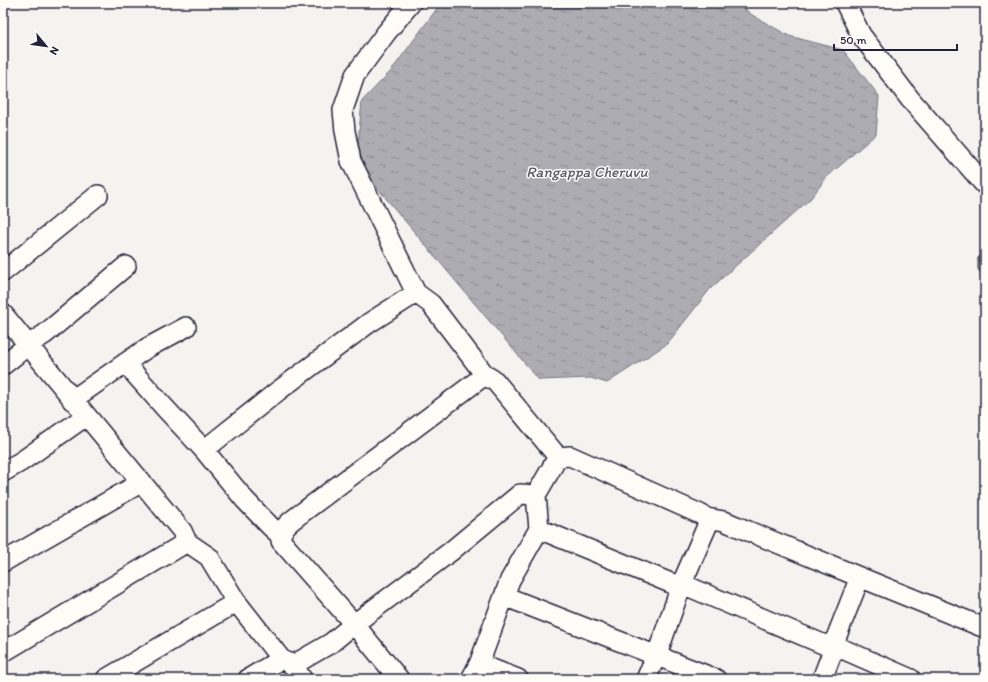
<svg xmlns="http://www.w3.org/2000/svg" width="988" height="682" font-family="Itim,sans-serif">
<defs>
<pattern id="water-ripples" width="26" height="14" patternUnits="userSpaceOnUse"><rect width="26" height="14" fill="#acacb2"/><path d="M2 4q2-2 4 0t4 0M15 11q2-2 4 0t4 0" fill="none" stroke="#8c8c92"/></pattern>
</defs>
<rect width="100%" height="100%" fill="#f4f3ef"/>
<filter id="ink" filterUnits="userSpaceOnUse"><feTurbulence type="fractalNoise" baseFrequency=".025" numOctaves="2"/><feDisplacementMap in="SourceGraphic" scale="8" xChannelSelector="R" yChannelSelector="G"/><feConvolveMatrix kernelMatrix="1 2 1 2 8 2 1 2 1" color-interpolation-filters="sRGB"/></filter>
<g filter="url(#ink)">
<path fill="url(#water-ripples)" stroke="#757582" d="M441,3H738L752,15L789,36L843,50L879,96L876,134L826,178L811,198L710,289L667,344L607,383L591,378L539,380L373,183L357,153L362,101L391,71Z"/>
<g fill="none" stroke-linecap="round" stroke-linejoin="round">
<g stroke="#22223b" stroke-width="22">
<path id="street" d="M411,3L386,33L355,75L343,110L345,131L351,161L416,293
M845,3L861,35L910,99L985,185
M3,272L98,195
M3,314L25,341L31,343
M28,345L182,531L187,542L209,557L235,600L281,659L293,665L331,643L354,624L450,552L520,494L536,495
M125,363L164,407L204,450L245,500L271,527L280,535
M3,365L31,343L45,334L126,266
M72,400L147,348L186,327
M204,450L278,391L369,323L416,293L431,304L485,375L495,381L558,457
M3,472L22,461L86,416
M707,518L724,521L857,576L858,582L836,638L831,644L832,653L822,679
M539,529L673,584L680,583L683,581L707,526V518L700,514L570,456L558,457
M3,562L142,482
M857,576L985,628
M504,596L716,679
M5,651L187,542
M651,654L659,649L679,592L680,583L825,645L831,644L911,679
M479,664L518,679
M293,665L302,679
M106,679L228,607L235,600
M248,679L281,659
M399,679L354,624L281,541C279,527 293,520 303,512L485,375
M471,679L479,664L510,580L539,529L536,495L558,457
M646,679L653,663L651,654"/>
</g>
<use href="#street" stroke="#fdfcf7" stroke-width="19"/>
</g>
<path fill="#a5a4a7" stroke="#22223b" d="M985,248V279L978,269V258L983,254V249Z"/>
<path fill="#c0bfc2" stroke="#22223b" d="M985,253V268L978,258Z"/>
</g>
<g text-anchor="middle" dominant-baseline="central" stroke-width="3" stroke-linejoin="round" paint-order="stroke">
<g font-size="15" font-style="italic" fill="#59596b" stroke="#fdfcf7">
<text x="587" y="172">Rangappa Cheruvu</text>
</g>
</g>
<rect width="988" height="682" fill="none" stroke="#fdfcf7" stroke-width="16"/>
<rect x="8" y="8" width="972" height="666" fill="none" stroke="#22223b" stroke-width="1.5" filter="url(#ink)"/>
<g transform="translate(46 46) rotate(119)" stroke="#fdfcf7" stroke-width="3" paint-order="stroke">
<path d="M0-3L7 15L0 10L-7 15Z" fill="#22223b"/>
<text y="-6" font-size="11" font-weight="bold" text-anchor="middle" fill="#22223b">N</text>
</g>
<path d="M834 44v6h123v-6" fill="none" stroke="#22223b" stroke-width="2"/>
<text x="840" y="44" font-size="12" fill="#22223b" stroke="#fdfcf7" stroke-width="3" paint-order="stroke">50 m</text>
</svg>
